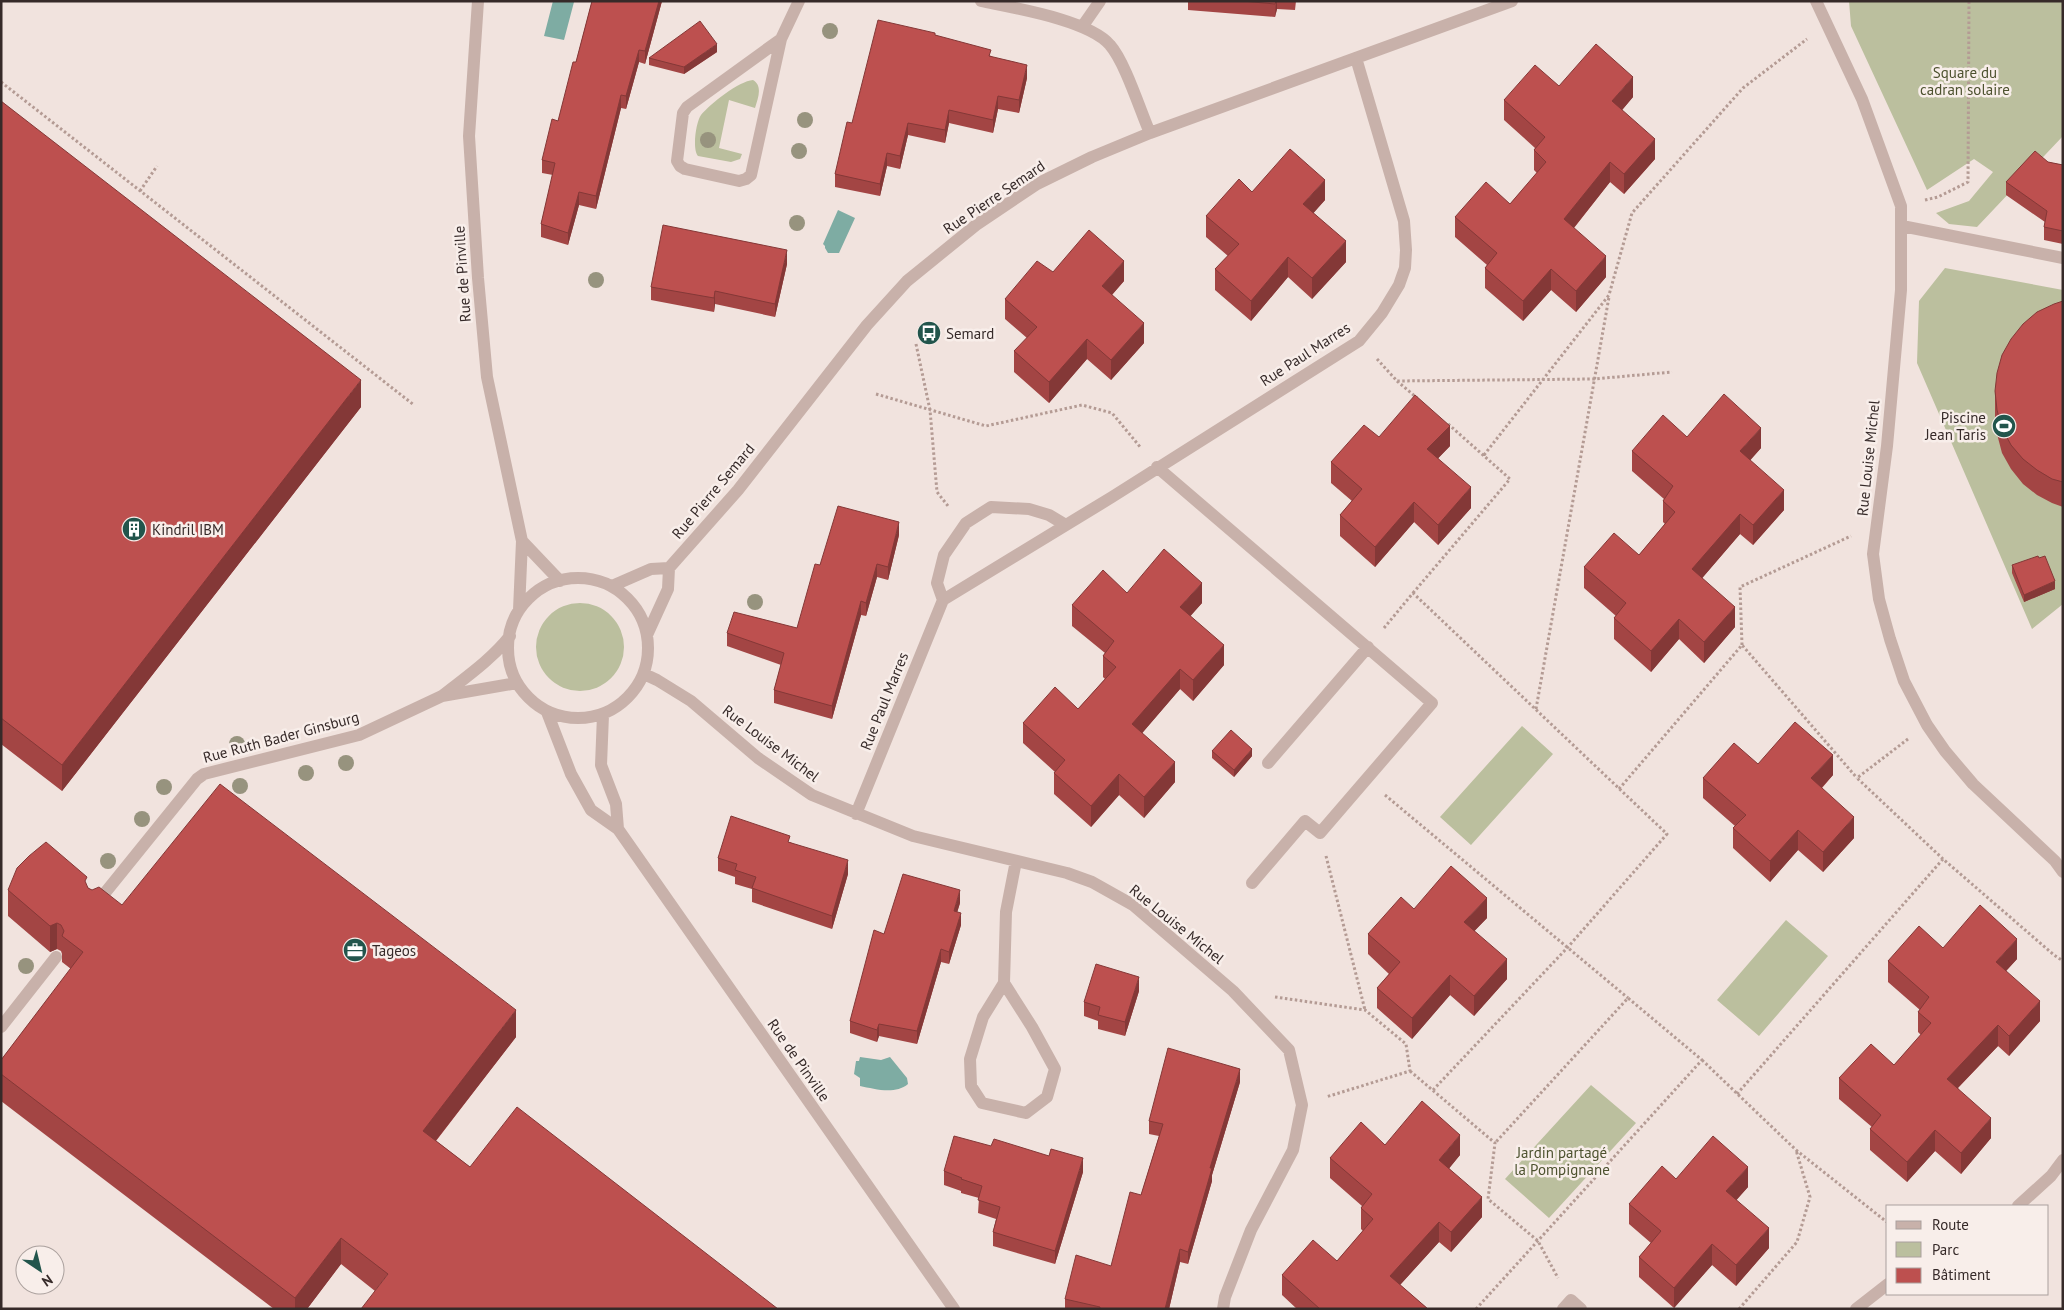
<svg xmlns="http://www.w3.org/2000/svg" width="2064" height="1310" font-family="'PT Sans',sans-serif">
<rect width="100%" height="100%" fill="#f1e3de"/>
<path fill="#bbbf9e" d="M1849,1H2063V136L1977,227L1949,224L1936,213L1969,201L1993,172L1974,159L1927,190L1851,26Z
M753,80C763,86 758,98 755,108L729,100L719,148L742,154L740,159L731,162L698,156C692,149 696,122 701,115C710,104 739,81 753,80Z
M1945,268L2063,290V604L2032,629L1917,363L1919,301Z
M536 647a44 44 0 1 1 88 0a44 44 0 1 1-88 0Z
M1522,726L1553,754L1471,845L1440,817Z
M1786,920L1828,956L1759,1036L1717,1000Z
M1591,1085L1636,1123L1549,1218L1505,1179Z"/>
<path fill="#7eaca3" d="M553,1L574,2L564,40L544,36Z
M838,210L855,218L839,253H828L825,248V246L823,244Z
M860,1057L881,1060L890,1057L907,1078L908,1084C895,1095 875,1089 860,1086V1078L854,1074L856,1061H859Z"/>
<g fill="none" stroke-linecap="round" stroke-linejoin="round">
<path stroke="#b49b94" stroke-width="3" stroke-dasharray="2.5 2.5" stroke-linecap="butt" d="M1,82L414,405
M140,191L157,166
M1925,200L1938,197L1968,182L1969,1
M916,344L930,410L937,492L948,506
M1377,359L1397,381L1594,379L1672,372
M1397,381L1417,398
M876,394L986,426L1082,405L1112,413L1141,448
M1484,455L1609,295L1632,213L1743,88L1807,39
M1413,593L1510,479L1447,423
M1384,628L1413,593L1667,834L1568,947L1433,1090
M1742,645L1740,587L1851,536
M1536,709L1609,297
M1908,739L1857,778L1943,859
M1619,789L1742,645L1857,778
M1385,795L1628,998
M1326,856L1365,1010
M1275,997L1365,1010L1406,1044L1410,1071L1326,1097
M1702,1060L1796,1150L1888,1223
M1410,1071L1495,1143L1488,1199L1538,1241L1558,1278
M1737,1094L1943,859L2054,955L2063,961
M1476,1309L1702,1060L1628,998L1495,1143
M1739,1309L1797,1242L1810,1197L1796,1150"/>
<path stroke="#c8b1aa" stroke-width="12" d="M478,1L469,136L478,278L487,377L522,541L519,610
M981,1C1014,8 1089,20 1110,45C1125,62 1140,110 1150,133
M1816,1L1862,99L1901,206V290L1887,446L1873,554L1879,599L1890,639L1904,681L1927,725L1945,751L1973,784L2055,861L2063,872
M1082,27L1100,1
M781,39L687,107L683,113L677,161L680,166L685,169L739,181L746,179L751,175L781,39L799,1
M1902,226L2063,258
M1157,467L1432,703L1320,833L1305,821L1252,883
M522,541L560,581
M508 648a70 70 0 1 1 140 0a70 70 0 1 1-140 0Z
M612,586L651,569L669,568
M943,600L937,583L944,555L966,523L991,507L1029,509L1049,515L1064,524
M647,635L668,589L669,568L738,490L867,325L907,281L976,225L1037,184L1092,157L1150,133L1512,1
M510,636C491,660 466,677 442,696L517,683
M644,674L657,680L691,701L758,758L812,795L913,836L1067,873L1092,882L1133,905L1233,991L1289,1050L1302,1105L1293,1150L1251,1230L1225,1297L1223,1309
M547,712L571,774L591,810L618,829L954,1309
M603,715L601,765L616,804L618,829
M1268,763L1368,647
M856,814L943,600L1112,497L1359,341L1382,313L1399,285L1405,268L1406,250L1404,221L1356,58
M96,904L197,779L204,774L359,735L442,696
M1004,983L1032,1027L1055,1069L1047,1097L1026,1113L982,1103L971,1086L970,1059L983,1017L1004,983L1006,912L1016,861
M1,1027L56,957
M2018,1206L2051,1176L2063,1160
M1563,1309L1571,1300L1581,1309
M1856,1309L1888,1284"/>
</g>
<g fill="#97937e">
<circle cx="830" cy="31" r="8"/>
<circle cx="805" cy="120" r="8"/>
<circle cx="708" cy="140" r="8"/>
<circle cx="799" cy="151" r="8"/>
<circle cx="797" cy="223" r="8"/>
<circle cx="596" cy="280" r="8"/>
<circle cx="755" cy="602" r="8"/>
<circle cx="237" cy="744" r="8"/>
<circle cx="346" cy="763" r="8"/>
<circle cx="306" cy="773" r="8"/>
<circle cx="240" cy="786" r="8"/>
<circle cx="164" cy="787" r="8"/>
<circle cx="142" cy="819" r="8"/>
<circle cx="108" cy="861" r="8"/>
<circle cx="26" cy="966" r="8"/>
</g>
<path fill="#a34544" d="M592,1H662L645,64L639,62L626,109L621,108L596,209L579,205L568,245L541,237V224L553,175L542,173V160L558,121L576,62Z
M1188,1H1296L1295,10L1277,9L1275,17L1188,10Z
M935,35L991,56L1027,78L1019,113L998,109L993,133L949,123L945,143L908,135L900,169L887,166L880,196L835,187V174L852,123Z
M717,52L684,74L649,65V58Z
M1559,86L1633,97L1622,110L1655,159L1624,194L1610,182L1574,228L1606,277L1576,312L1551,290L1523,321L1485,288V268L1487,265L1455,237V217L1510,204L1537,173L1534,170V150L1535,148L1504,120V100Z
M1,101L361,407L62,791L1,744Z
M2048,162L2063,165V244L2044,240V227L2045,222L2006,195V182Z
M1252,192L1325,200L1313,213L1346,262L1312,299L1288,277L1251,321L1215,290V269L1228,256L1206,237V216Z
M787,264L775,317L715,304L714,312L651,300V287Z
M1053,272L1124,281L1112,295L1144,343L1111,380L1087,359L1049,403L1014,372V351L1027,338L1005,319V299Z
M2063,301V507L2052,503L2037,495L2023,484L2011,469L2002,453L1997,434L1995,416V391Z
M1379,437L1450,446L1438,458L1471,508L1438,545L1414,522L1375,567L1340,536V515L1352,501L1331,483V462Z
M1687,437L1761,448L1750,460L1784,510L1753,545L1740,534L1702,578L1735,627L1704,663L1679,639L1651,672L1614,639V618L1616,616L1584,588V567L1639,555L1665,524L1663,522V501L1664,499L1632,471V451Z
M899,535L888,580L877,577L866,616L861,615L832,719L774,703V690L781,665L727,646V633L797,628L820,565Z
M2012,565L2055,589L2024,602L2012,573Z
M1127,593L1202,603L1190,616L1224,665L1193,701L1180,689L1142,733L1175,782L1144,818L1119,795L1091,827L1054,794V773L1055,772L1023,743V723L1078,709L1105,679L1103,677V656L1105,653L1072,626V605Z
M1212,751L1252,756L1234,777L1212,758Z
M1758,764L1833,775L1822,788L1854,838L1823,872L1798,850L1770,882L1733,848V828L1735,826L1703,798V778Z
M790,842L848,874L832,929L752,902V889L735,884V877L718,871V858Z
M87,886L88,888L122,905L516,1037L436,1141L470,1167L375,1291L341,1264L307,1309H274L1,1101V1060L71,969L62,962V954L61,951L57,949L50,952L8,916V890Z
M960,903L957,912L961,925L949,964L941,962L917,1044L879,1036L877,1042L850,1033V1021L884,934Z
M1414,909L1487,918L1474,931L1507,979L1474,1016L1450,995L1412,1039L1377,1008V988L1389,974L1368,954V934Z
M1943,948L2017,959L2006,971L2040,1021L2009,1056L1998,1046L1958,1088L1991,1138L1961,1174L1935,1151L1907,1182L1870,1150V1129L1872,1127L1839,1099V1078L1894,1065L1921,1035L1918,1032V1012L1920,1010L1888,982V961Z
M1139,991L1125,1036L1098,1029V1021L1084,1016V1002Z
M1240,1082L1212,1175V1181L1188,1264L1180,1262L1169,1309H1065V1299L1111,1266L1141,1195L1159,1136L1149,1134V1121Z
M1385,1145L1460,1155L1449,1168L1482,1217L1451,1252L1439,1242L1400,1285L1428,1309H1297L1282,1295V1275L1337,1261L1363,1231L1361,1229V1208L1362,1206L1330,1178V1158Z
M944,1171L1083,1172L1055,1264L993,1246V1232L996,1219L978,1213L979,1198L961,1193V1191L944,1185Z
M1676,1179L1748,1187L1736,1200L1769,1248L1736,1286L1712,1265L1674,1308L1639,1277V1257L1651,1243L1629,1224V1204Z"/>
<path fill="#843837" d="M659,1H662L645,64V51Z
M1276,1H1277V9L1275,17Z
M717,44V52L684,74V67Z
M639,50V62L626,109V96Z
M1027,65V78L1019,113V100Z
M1633,77V97L1612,122V101Z
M621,95V108L596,209V196Z
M998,96V109L993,133V120Z
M949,110V123L945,143V130Z
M908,123V135L900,169V156Z
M1655,139V159L1624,194V174Z
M887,153V166L880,196V184Z
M1610,162V182L1564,240V219Z
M1325,180V200L1303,225V204Z
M579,192V205L568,245V233Z
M1346,241V262L1312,299V278Z
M787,250V264L775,317V304Z
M1606,256V277L1576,312V291Z
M1288,257V277L1251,321V301Z
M1124,261V281L1102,306V286Z
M1551,269V290L1523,321V301Z
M715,291V304L714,312V298Z
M1144,323V343L1111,380V360Z
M1087,339V359L1049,403V382Z
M361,380V407L62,791V765Z
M1450,426V446L1427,470V449Z
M1761,428V448L1740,472V451Z
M1471,487V508L1438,545V525Z
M1784,490V510L1753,545V525Z
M1414,502V522L1375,567V547Z
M1740,514V534L1692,590V569Z
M899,522V535L888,580V567Z
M877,564V577L866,616V603Z
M2055,581V589L2024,602V595Z
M1202,583V603L1180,628V607Z
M861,601V615L832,719V706Z
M1735,607V627L1704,663V642Z
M1679,619V639L1651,672V651Z
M1224,645V665L1193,701V680Z
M1180,669V689L1132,745V724Z
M1252,749V756L1234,777V770Z
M1833,755V775L1811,799V778Z
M1175,762V782L1144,818V797Z
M1119,774V795L1091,827V806Z
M1854,817V838L1823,872V852Z
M1798,830V850L1770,882V861Z
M848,860V874L832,929V916Z
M960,890V903L954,923V911Z
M1487,898V918L1464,942V922Z
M961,913V925L949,964V952Z
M57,923V949L50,952V926Z
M2017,939V959L1996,982V962Z
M941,949V962L917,1044V1031Z
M1507,959V979L1474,1016V996Z
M1450,975V995L1412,1039V1018Z
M1139,977V991L1125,1036V1022Z
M2040,1001V1021L2009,1056V1036Z
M516,1010V1037L423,1157V1131Z
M879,1024V1036L877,1042V1030Z
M1998,1025V1046L1947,1099V1079Z
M1240,1069V1082L1212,1175V1181L1188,1264V1252L1210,1168Z
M1991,1118V1138L1961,1174V1153Z
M1935,1130V1151L1907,1182V1162Z
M1460,1135V1155L1439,1181V1160Z
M1083,1158V1172L1055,1264V1251Z
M1748,1167V1187L1726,1212V1191Z
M1482,1197V1217L1451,1252V1232Z
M1439,1222V1242L1390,1296V1276Z
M1769,1228V1248L1736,1286V1265Z
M341,1238V1264L307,1309H295V1298Z
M1712,1244V1265L1674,1308V1288Z
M1180,1249V1262L1169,1309H1165Z"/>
<path fill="#bd504f" stroke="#843837" d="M592,1H659L645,51L639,50L626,96L621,95L596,196L579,192L568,233L541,224L555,163L542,160L552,119L558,121L573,62H576Z
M1242,1H1276L1275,4Z
M878,20L935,33V35L991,50L989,56L1027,65L1019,100L998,96L993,120L949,110L945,130L908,123L900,156L887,153L880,184L835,174L847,122L852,123Z
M700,21L717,44L684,67L649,58Z
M1596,44L1633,77L1612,101L1655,139L1624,174L1610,162L1564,219L1606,256L1576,291L1551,269L1523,301L1485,268L1497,253L1455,217L1486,182L1510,204L1546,162L1534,150L1545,137L1504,100L1535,65L1559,86Z
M1,101L361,380L62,765L1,718Z
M1290,149L1325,180L1303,204L1346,241L1312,278L1288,257L1251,301L1215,269L1239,244L1206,216L1239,179L1252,192Z
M2035,151L2048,162L2063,165V231L2044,227L2047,211L2006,182Z
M663,225L787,250L775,304L715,291L714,298L651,287Z
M1089,230L1124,261L1102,286L1144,323L1111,360L1087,339L1049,382L1014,351L1037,327L1005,299L1037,261L1053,272Z
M2063,301V482L2052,479L2037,470L2023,459L2011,445L2002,428L1997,410L1995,391L1997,373L2002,355L2011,339L2023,324L2037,312L2054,304Z
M1724,394L1761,428L1740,451L1784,490L1753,525L1740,514L1692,569L1735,607L1704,642L1679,619L1651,651L1614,618L1626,603L1584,567L1614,533L1639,555L1675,512L1663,501L1673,486L1632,451L1663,415L1687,437Z
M1415,395L1450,426L1427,449L1471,487L1438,525L1414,502L1375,547L1340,515L1362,489L1331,462L1364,425L1379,437Z
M838,506L899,522L888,567L877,564L866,603L861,601L832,706L774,690L784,653L727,633L734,612L797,628L815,564L820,565Z
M1164,549L1202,583L1180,607L1224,645L1193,680L1180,669L1132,724L1175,762L1144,797L1119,774L1091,806L1054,773L1065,760L1023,723L1055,687L1078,709L1116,667L1103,656L1114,641L1072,605L1103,570L1127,593Z
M2038,556L2039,558L2045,556L2055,581L2024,595L2012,565Z
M1795,722L1833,755L1811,778L1854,817L1823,852L1798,830L1770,861L1733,828L1746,815L1703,778L1734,743L1758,764Z
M1231,730L1252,749L1234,770L1212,751Z
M220,784L516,1010L423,1131L470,1167L517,1107L778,1309H361L388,1274L341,1238L295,1298L1,1074V1060L83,952L62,936L64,931L61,925L57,923L50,926L8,890L17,868L29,856L46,842L87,877L85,881L88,888L92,890L99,887L122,905Z
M731,816L790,836L788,842L848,860L832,916L752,888L756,877L735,870L737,864L718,858Z
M1451,866L1487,898L1464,922L1507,959L1474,996L1450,975L1412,1018L1377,988L1400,962L1368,934L1401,897L1414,909Z
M903,874L960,890L954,911L961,913L949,952L941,949L917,1031L879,1024L877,1030L850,1021L874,930L884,934Z
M1980,905L2017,939L1996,962L2040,1001L2009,1036L1998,1025L1947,1079L1991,1118L1961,1153L1935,1130L1907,1162L1870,1129L1881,1115L1839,1078L1871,1044L1894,1065L1931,1023L1918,1012L1929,997L1888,961L1919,926L1943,948Z
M1096,964L1139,977L1125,1022L1098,1015L1100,1007L1084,1002Z
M1168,1048L1240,1069L1210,1168H1212L1188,1252L1180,1249L1165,1309H1100V1307L1065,1299L1076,1255L1111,1266L1130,1192L1141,1195L1163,1124L1149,1121Z
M1422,1101L1460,1135L1439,1160L1482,1197L1451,1232L1439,1222L1390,1276L1428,1309H1320L1282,1275L1313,1240L1337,1261L1373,1219L1361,1208L1372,1194L1330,1158L1361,1122L1385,1145Z
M954,1136L991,1146L994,1139L1049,1156L1051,1149L1083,1158L1055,1251L993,1232L1000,1207L978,1200L982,1186L961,1179L962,1178L944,1171Z
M1713,1136L1748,1167L1726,1191L1769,1228L1736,1265L1712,1244L1674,1288L1639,1257L1661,1231L1629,1204L1662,1166L1676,1179Z"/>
<defs>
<g id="bus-disc" transform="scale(1.25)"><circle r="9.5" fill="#22554c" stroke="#f8eeea"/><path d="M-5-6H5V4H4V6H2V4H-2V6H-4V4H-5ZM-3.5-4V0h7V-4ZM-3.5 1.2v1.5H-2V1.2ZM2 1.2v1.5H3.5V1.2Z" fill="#fff"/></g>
<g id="stadium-disc" transform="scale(1.25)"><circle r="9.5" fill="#22554c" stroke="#f8eeea"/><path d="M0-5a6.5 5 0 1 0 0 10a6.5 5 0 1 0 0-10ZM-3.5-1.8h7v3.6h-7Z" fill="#fff"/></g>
<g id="building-disc" transform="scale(1.25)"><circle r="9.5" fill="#22554c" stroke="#f8eeea"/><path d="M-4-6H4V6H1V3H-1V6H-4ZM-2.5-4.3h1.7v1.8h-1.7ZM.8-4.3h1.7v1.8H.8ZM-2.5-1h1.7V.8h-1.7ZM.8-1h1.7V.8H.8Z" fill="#fff"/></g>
<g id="office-disc" transform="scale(1.25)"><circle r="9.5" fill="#22554c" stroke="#f8eeea"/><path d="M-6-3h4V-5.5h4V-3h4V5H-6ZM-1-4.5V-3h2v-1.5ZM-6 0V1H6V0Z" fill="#fff"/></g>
</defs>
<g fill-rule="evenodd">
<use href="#bus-disc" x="929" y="333"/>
<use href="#stadium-disc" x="2004" y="426"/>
<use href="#building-disc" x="134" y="529"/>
<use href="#office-disc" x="355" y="950"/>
</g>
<g text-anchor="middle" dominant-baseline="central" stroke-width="5" stroke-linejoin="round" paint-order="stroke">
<g font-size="15" fill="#4d522f" stroke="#f8eeea">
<text x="1965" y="72">Square du<tspan x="1965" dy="17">cadran solaire</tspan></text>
<text x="1562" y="1152">Jardin partagé<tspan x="1562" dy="17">la Pompignane</tspan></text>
</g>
<g font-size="15" fill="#362a29" stroke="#f8eeea">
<text transform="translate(994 197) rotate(-34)">Rue Pierre Semard</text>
<text transform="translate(462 274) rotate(-94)">Rue de Pinville</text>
<text transform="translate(1305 354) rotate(-33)">Rue Paul Marres</text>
<text transform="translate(1868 458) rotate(-84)">Rue Louise Michel</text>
<text transform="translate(713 491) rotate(-50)">Rue Pierre Semard</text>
<text transform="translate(884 701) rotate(-68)">Rue Paul Marres</text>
<text transform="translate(281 737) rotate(-15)">Rue Ruth Bader Ginsburg</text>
<text transform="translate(771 743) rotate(37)">Rue Louise Michel</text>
<text transform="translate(1177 924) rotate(39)">Rue Louise Michel</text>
<text transform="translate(799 1060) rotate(55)">Rue de Pinville</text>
</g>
<g font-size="15" fill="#362a29" stroke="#f8eeea" text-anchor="start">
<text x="946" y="333">Semard</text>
<text x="1986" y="417" text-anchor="end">Piscine<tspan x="1986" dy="17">Jean Taris</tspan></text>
<text x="152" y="529">Kindril IBM</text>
<text x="372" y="950">Tageos</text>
</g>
</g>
<rect width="2064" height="1310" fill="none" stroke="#362a29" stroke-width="5"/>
<rect x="1886" y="1205" width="162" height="90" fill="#f8eeea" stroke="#aaa09d"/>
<rect x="1896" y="1221" width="25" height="8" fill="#c8b1aa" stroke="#aaa09d"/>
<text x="1932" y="1230" font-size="15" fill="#362a29">Route</text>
<rect x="1896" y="1242" width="25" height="15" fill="#bbbf9e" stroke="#aaa09d"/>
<text x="1932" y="1255" font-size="15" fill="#362a29">Parc</text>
<rect x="1896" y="1268" width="25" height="15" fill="#bd504f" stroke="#aaa09d"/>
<text x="1932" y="1280" font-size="15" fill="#362a29">Bâtiment</text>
<g transform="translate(40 1270) rotate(145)"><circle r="24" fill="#f8eeea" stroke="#aaa09d"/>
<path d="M0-4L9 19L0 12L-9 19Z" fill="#22554c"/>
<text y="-8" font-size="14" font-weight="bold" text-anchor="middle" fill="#362a29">N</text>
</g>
</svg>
